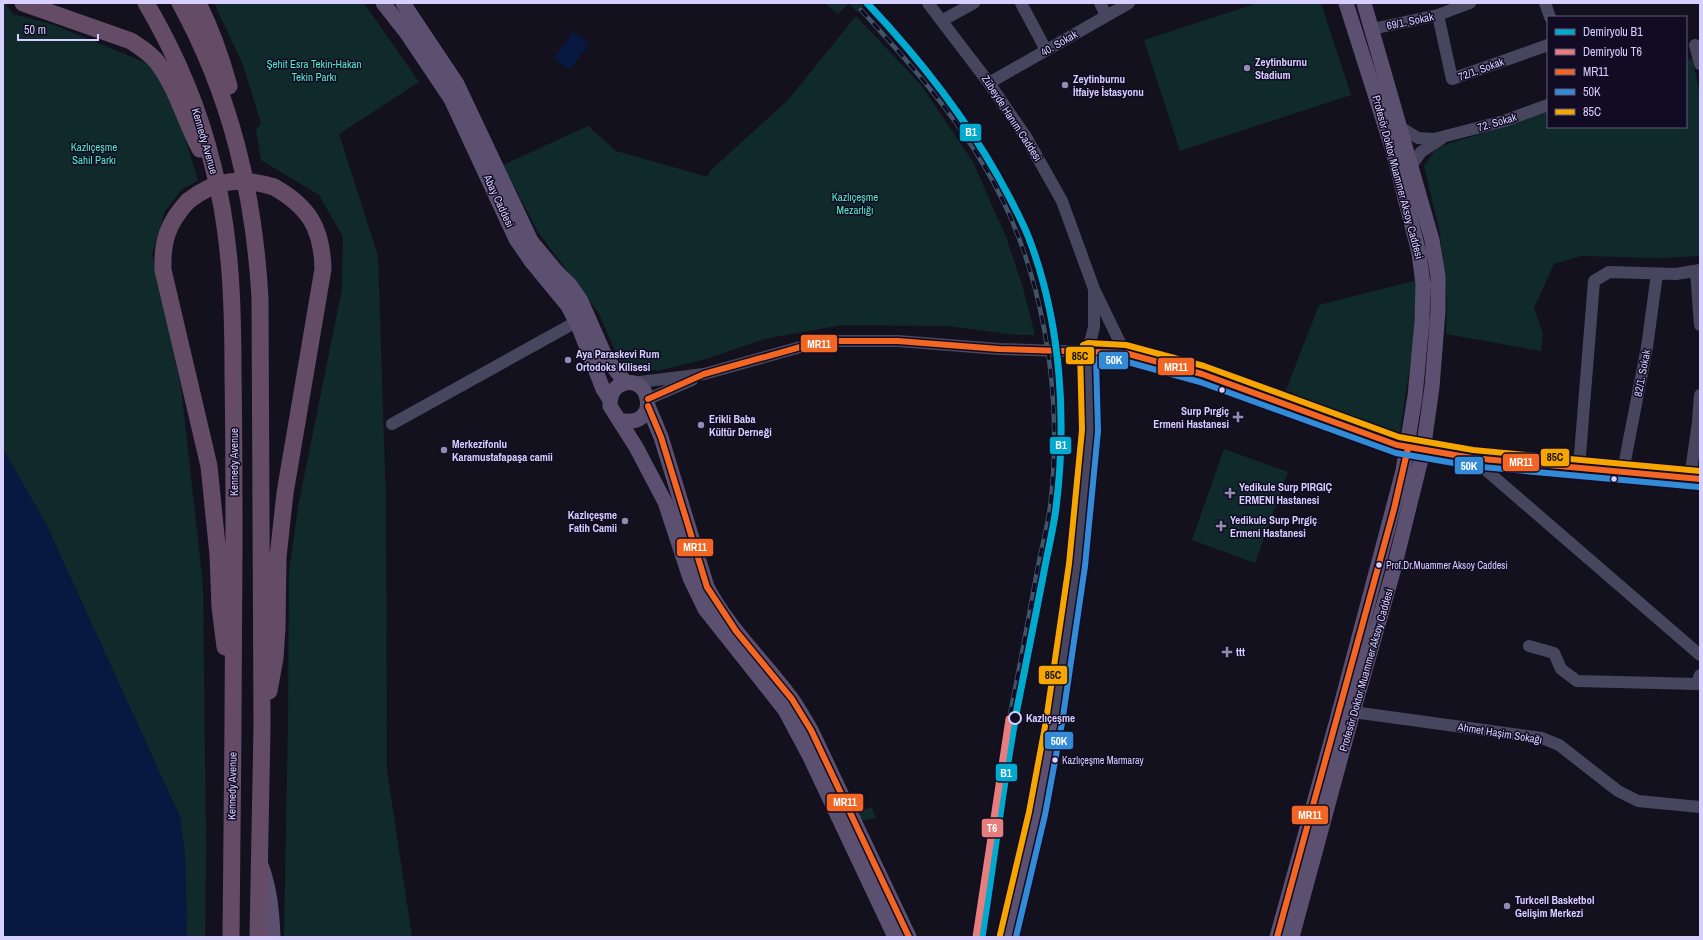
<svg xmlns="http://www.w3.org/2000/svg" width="1703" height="940" font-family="'Archivo Narrow',sans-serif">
<rect width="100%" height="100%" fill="#14111e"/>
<path fill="#102a2c" d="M3,3H5L13,14L54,25L149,64L174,100L198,181L182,189L165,211L152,254L181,388L203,586L206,850L205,937H187L185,856L180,817L46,524L3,449Z
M214,3H364L419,82L339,134L378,256L386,504L387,770L412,937H284L288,723L289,572L298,507L342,289L343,237L319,195L261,160L256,130L261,123L243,65Z
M825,3H869L857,12L849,3L838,14Z
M1258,3H1321L1351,95L1180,151L1144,40Z
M856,16L921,85L973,162L1006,237L1023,288L1035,335H1016L947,326L842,325L764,339L706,359L657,371L621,364L598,312L538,232L503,165L588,126L616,151L708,177L710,171L788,100Z
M1692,58L1700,94V256L1662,258L1581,256L1554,264L1534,308L1543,334L1541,351L1446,334L1447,301L1440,234L1424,166L1437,147L1497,129L1548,111V127H1686V61Z
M1417,280L1412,351L1400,433L1390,436L1286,390L1319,305Z
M1224,449L1288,472L1255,563L1192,540Z
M872,808L876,818L861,821L857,810Z"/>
<path fill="#071940" d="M573,32L589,44L570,70L554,59Z
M3,449L46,524L180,817L185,856L187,937H3Z"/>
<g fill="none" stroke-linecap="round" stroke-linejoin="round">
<path stroke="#48465f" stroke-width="12" d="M928,3L989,83L1026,137L1062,201L1094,289L1125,353
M1021,3L1046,50
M1100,3L1106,15
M1545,3L1550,17
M1438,15L1452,79L1548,45
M943,20L974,3
M1372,29L1438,15L1470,3
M1695,45L1700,64
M989,83L1129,3
M1400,127L1418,138L1434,139L1504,121L1548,105
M1411,166L1421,152L1442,138
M1696,271L1700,325
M632,383L704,374L804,346L838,341H898L999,349L1125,353L1202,374L1397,445L1408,448
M648,399L692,380
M392,424L576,322
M1423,451L1472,458L1700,479
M1472,458L1700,655
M1579,467L1594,281L1609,272L1676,274L1700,270
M1623,471L1647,347L1657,274
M1690,478L1698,422L1700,395
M1529,646L1554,653L1561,669L1577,681L1697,684L1700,675
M1353,712L1542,738L1559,745L1618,791L1638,801L1700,807
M1054,722L1077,565L1090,430L1088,351L1094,327V289"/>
<path stroke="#5c5070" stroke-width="15" d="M383,3L406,32L451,99L516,239L531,261L568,306L580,330L603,389L610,400
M403,3L457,84L531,241L556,271L570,285L581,301L606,358L626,383
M648,406L661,437L707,587C729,629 764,661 792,699C799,709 805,720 811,730L909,937
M620,420C662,430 651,370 620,385C612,389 610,397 610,406L636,447L665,502L690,578L705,609L785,710L810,757L895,937
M261,865C270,889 272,912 273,937
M1008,937L1037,814L1054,722
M1277,937L1337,720L1403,471L1415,396L1422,321L1423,284L1419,253L1393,151L1346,3
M1292,937L1353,712L1393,572L1423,451L1432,387L1438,311V276L1432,240L1364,3"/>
<path stroke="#644c67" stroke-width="17" d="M23,3L131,41C140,47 150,53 157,62C177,88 185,121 200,149
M146,3C176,54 199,108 213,166C231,234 233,304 233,374C234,431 234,489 234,546C234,676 232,807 231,937
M180,3C231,96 254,193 260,298L262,728L258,937
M198,3C211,29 221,57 229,86
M188,201C168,223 162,240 163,270L209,466L218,555L220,607L225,647
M269,691L275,658L277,628L278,557L285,493L323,269C322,228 309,207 274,187"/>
<g stroke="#415569" stroke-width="4.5">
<path id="rail" d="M861,10C905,58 949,107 983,164C1043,263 1064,392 1050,507C1047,528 1041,550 1037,571C1028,621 1019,670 1009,719"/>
</g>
<use href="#rail" stroke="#110c23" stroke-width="3" stroke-dasharray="9" stroke-linecap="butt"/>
<path stroke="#644c67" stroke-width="17" d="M188,201C216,179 241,177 274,187"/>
<g stroke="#110c23" stroke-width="9">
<path id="bus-1" d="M648,399L704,374L804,346L838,341H898L999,349L1125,353L1202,374L1397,445L1472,458L1700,479
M648,406L661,437L707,587L736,631L792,699L811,730L909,937
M1277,937L1394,509L1408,448"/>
</g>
<g stroke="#110c23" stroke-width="9">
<path id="bus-2" d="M1016,937L1045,815L1062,723L1085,566L1098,431L1096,359L1124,361L1200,382L1396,453L1471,466L1699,487"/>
</g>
<g stroke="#110c23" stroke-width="9">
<path id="bus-3" d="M1000,935L1029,812L1046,721L1069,564L1082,430L1080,351L1083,345L1088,343L1126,345L1204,366L1399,437L1473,450L1700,471"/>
</g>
<use href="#bus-1" stroke="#f26522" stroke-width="6"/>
<use href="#bus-2" stroke="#338bd7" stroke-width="6"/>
<use href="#bus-3" stroke="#f7a600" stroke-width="6"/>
<g stroke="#110c23" stroke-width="10">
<path id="rail-1" d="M867,3C918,57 963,114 999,178C1010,199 1022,219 1030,241C1061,324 1067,420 1056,508C1053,531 1047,554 1043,577C1034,621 1026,665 1017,709C1003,785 994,861 982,937"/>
</g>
<g stroke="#110c23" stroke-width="10">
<path id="rail-2" d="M976,937L1009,719"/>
</g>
<use href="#rail-1" stroke="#00a9ce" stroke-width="7"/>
<use href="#rail-2" stroke="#e87d7d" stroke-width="7"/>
</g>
<g fill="#928cb0" stroke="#110c23" stroke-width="1.5">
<circle cx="1247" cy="68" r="4"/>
<circle cx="1065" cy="85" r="4"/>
<circle cx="568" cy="360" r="4"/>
<path d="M1236 411h4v4h4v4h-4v4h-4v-4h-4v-4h4z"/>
<circle cx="701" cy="425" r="4"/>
<circle cx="444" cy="450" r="4"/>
<path d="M1228 487h4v4h4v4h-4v4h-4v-4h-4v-4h4z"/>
<circle cx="625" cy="521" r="4"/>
<path d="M1219 520h4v4h4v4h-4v4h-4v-4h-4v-4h4z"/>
<path d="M1225 646h4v4h4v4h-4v4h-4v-4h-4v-4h4z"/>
<circle cx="1507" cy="906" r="4"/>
</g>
<g fill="#d6cfff" stroke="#110c23" stroke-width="1.5">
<circle cx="1222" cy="390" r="3.5"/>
<circle cx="1614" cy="479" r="3.5"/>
<circle cx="1379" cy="565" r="3.5"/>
<circle cx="1055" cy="760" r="3.5"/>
</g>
<circle fill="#110c23" stroke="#d6cfff" stroke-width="2" cx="1015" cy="718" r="6"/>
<g text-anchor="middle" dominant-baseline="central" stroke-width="3" stroke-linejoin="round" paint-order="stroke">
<g font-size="10" fill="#d6cfff" stroke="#110c23" text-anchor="start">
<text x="1386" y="565">Prof.Dr.Muammer Aksoy Caddesi</text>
<text x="1062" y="760">Kazlıçeşme Marmaray</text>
</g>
<g font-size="11" fill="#d6cfff" stroke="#110c23">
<text transform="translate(1410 21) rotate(-12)">69/1. Sokak</text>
<text transform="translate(1059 43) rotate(-30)">40. Sokak</text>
<text transform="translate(1481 69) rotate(-20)">72/1. Sokak</text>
<text transform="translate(1012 118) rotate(57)">Zübeyde Hanım Caddesi</text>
<text transform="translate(1497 122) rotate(-16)">72. Sokak</text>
<text transform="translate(205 141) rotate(74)">Kennedy Avenue</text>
<text transform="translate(1398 177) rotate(75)">Profesör Doktor Muammer Aksoy Caddesi</text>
<text transform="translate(499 201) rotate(65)">Abay Caddesi</text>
<text transform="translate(1642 373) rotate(-79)">82/1. Sokak</text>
<text transform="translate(234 462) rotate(-90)">Kennedy Avenue</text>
<text transform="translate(1366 670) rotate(-74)">Profesör Doktor Muammer Aksoy Caddesi</text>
<text transform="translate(1500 733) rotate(9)">Ahmet Haşim Sokağı</text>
<text transform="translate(232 786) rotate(-89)">Kennedy Avenue</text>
</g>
<g font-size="11" font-weight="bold" fill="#d6cfff" stroke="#110c23" text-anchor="start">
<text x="1255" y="62">Zeytinburnu<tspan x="1255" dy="13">Stadium</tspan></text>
<text x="1073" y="79">Zeytinburnu<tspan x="1073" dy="13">İtfaiye İstasyonu</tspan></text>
<text x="576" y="354">Aya Paraskevi Rum<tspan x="576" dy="13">Ortodoks Kilisesi</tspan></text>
<text x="1229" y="411" text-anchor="end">Surp Pırgiç<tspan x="1229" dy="13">Ermeni Hastanesi</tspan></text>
<text x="709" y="419">Erikli Baba<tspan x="709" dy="13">Kültür Derneği</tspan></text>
<text x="452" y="444">Merkezifonlu<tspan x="452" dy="13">Karamustafapaşa camii</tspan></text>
<text x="1239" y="487">Yedikule Surp PIRGIÇ<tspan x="1239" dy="13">ERMENI Hastanesi</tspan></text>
<text x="617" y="515" text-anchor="end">Kazlıçeşme<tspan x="617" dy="13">Fatih Camii</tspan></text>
<text x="1230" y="520">Yedikule Surp Pırgiç<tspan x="1230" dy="13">Ermeni Hastanesi</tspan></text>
<text x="1236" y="652">ttt</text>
<text x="1515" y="900">Turkcell Basketbol<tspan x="1515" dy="13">Gelişim Merkezi</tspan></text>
</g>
<g font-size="11" fill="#52e7c7" stroke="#110c23">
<text x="314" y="64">Şehit Esra Tekin-Hakan<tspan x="314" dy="13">Tekin Parkı</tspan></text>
<text x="94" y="147">Kazlıçeşme<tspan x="94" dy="13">Sahil Parkı</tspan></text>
<text x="855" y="197">Kazlıçeşme<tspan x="855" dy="13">Mezarlığı</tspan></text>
</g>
<g font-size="11" font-weight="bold" fill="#d6cfff" stroke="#110c23" text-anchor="start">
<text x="1026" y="718">Kazlıçeşme</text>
</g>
</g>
<g stroke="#110c23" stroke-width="1.5">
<rect x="959" y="123" width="23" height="19" rx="4" fill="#00a9ce"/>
<rect x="800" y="334" width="38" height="19" rx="4" fill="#f26522"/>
<rect x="1065" y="346" width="30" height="19" rx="4" fill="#f7a600"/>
<rect x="1098" y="351" width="31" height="19" rx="4" fill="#338bd7"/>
<rect x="1157" y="357" width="38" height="19" rx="4" fill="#f26522"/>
<rect x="1049" y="436" width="23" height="19" rx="4" fill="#00a9ce"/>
<rect x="1540" y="448" width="30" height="19" rx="4" fill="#f7a600"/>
<rect x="1502" y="453" width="38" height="19" rx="4" fill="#f26522"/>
<rect x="1454" y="456" width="30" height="19" rx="4" fill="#338bd7"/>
<rect x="676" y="538" width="38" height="19" rx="4" fill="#f26522"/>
<rect x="1038" y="665" width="30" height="20" rx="4" fill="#f7a600"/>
<rect x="1044" y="731" width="30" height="19" rx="4" fill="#338bd7"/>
<rect x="995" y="763" width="23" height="19" rx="4" fill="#00a9ce"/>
<rect x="826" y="793" width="38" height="19" rx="4" fill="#f26522"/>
<rect x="1291" y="805" width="38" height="20" rx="4" fill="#f26522"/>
<rect x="981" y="818" width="23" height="20" rx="4" fill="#e87d7d"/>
</g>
<g font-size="11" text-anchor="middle" font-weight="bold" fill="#fff">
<text x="971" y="136">B1</text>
<text x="819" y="348">MR11</text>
<text x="1114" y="364">50K</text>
<text x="1176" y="371">MR11</text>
<text x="1061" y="449">B1</text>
<text x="1521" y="466">MR11</text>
<text x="1469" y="470">50K</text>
<text x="695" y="551">MR11</text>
<text x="1059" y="745">50K</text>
<text x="1006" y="777">B1</text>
<text x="845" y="806">MR11</text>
<text x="1310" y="819">MR11</text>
<text x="992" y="832">T6</text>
</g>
<g font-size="11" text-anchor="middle" font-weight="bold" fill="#111">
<text x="1080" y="360">85C</text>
<text x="1555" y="461">85C</text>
<text x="1053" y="679">85C</text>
</g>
<rect width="1703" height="940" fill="none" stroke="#d6cfff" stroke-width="8"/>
<rect x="1547" y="16" width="140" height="112" fill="#110c23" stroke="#605a7b"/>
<rect x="1555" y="29" width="20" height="6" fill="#00a9ce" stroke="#605a7b"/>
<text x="1583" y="36" font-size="12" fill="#d6cfff">Demiryolu B1</text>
<rect x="1555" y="49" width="20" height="6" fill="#e87d7d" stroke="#605a7b"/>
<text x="1583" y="56" font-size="12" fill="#d6cfff">Demiryolu T6</text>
<rect x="1555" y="69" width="20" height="6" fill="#f26522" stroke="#605a7b"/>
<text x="1583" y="76" font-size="12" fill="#d6cfff">MR11</text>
<rect x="1555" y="89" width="20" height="6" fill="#338bd7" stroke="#605a7b"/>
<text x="1583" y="96" font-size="12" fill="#d6cfff">50K</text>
<rect x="1555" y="109" width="20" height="6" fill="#f7a600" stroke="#605a7b"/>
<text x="1583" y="116" font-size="12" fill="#d6cfff">85C</text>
<path d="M18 34v6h80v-6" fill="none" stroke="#d6cfff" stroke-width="2"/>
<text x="24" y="34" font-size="12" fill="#d6cfff" stroke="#110c23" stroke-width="3" paint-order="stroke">50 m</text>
</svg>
